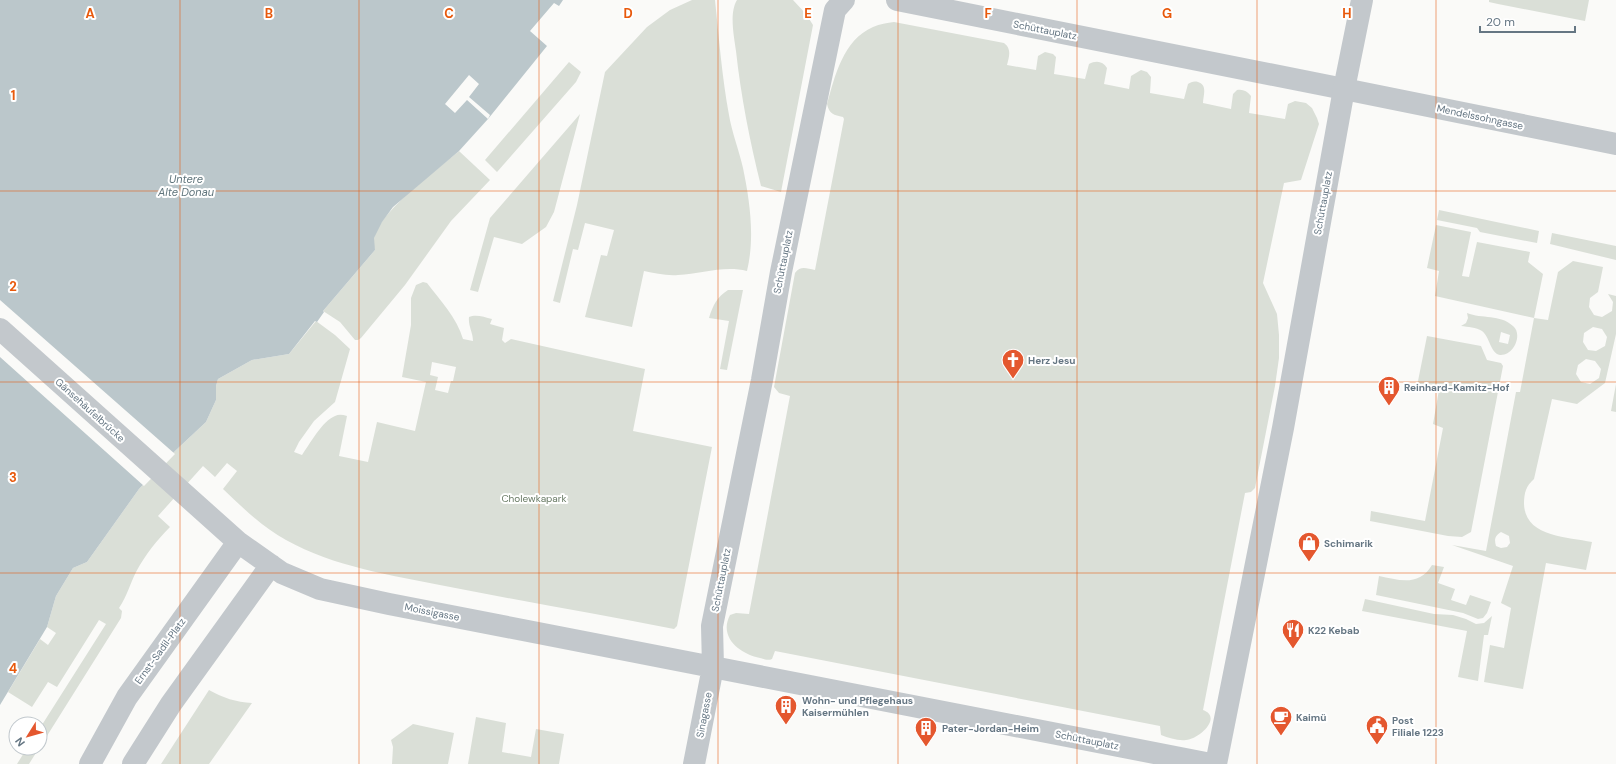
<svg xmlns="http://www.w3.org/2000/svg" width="1616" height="764" font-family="'DM Sans',sans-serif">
<rect width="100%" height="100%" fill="#fafaf8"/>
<path fill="#dadfd7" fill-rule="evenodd" d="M692,0H715C719,38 722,77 729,115C732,133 739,150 743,168C750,202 755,238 747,271C724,265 701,274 678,275C666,276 655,273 644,271L632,327L585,317L601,255L607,256L614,230L585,223L578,250L573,249L560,303L553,301L577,205L605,72L647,27L670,10Z
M737,0H793L806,14L813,25L781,192L761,186C750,142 741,97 736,51C734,36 729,13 737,0Z
M1489,0H1589L1585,21L1498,4L1489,2Z
M894,22L1004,43C1012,49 1009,57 1007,65L1036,70L1038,56L1045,52L1053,54L1056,57L1054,74L1085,79L1089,64C1096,60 1103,61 1107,68L1104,84L1129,89L1131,76L1141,70L1147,72L1151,77L1150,93L1184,99L1188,84C1191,82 1194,81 1198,82C1208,85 1203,96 1203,103L1231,109L1233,94L1237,90C1243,89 1247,91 1251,96L1249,113L1285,119L1288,104L1295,101L1306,103L1312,108L1317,118L1319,124L1301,180L1284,183L1263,283L1277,314L1279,335V358L1275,386L1255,488L1251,492L1245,493L1203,710C1223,717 1199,739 1186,740C1178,741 1169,738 1161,735L1160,726L775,651L772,659C768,661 764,659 760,658C741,654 718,638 730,615L736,613L749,614L790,396L779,393L774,387L795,273C801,265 807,269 815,270L844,119L843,117C834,115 829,114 827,104C835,76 843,40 873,27C880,24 887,23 894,22Z
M569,62L581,72L576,82L497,172L485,160Z
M580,114L554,212L546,227L522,244L494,237L478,292L470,290L490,218Z
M459,151L490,180L451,221L405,285L361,338L358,340H355L340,322L323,311L375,250C374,247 373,242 374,238C378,213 439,168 459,151Z
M1439,210L1539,231L1537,243L1480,232L1477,228L1437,220Z
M1436,225L1471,232L1462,276L1469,277L1477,242L1530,252L1528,262L1543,274L1534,318L1548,320L1558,272L1573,261L1603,267L1598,292L1590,298L1589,307L1594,315L1602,317L1612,311L1613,302L1608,294L1616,296V334L1605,383L1577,404L1552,399L1534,479C1526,486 1524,493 1524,504C1525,537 1567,537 1592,542L1586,570L1546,563L1523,689L1484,682L1490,645L1504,648L1511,608L1501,603L1513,566L1452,545L1486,551L1516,392H1520L1534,318L1435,296L1439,271L1427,268ZM1593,327L1602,329L1607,337L1605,346L1596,351L1588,350L1583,342L1584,333ZM1586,359L1595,361L1601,369L1599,378L1590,384L1581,382L1576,374L1578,365ZM1501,532L1509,536L1510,543L1507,547L1501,548L1496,546C1494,539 1495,536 1501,532Z
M1552,233L1616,246V260L1550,244Z
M423,282L427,283C440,300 457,318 463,339L473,341C473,332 468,326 469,317C476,314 484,317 492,319L490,324L504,328L502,340L505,343L511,339L645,369L633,431L712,447L677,626L674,629C598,614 521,601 445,586C391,575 334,567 286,540C262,527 242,507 223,489L237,471L227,463L215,477L203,466L158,516L170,527C157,540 145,555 136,572C130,584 127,596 119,608L122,611L121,618L40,747V728L106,624L99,620L57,687L48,682L32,707L8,692L40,639L48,645L56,633L47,627L56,596L73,568L87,562L139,489L175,451L206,422L216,400V386L218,379L252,360L289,354L316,321L335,335L350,349L335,402L314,421L299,442L294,452L302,455C310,444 322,421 335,416C339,414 343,415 347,416L339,456L368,462L377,422L415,431L426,382L402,377L411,325V298L416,285ZM432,362L456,367L453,381H451L448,393L435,390L438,377L430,375Z
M728,290H743L727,370L720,369L729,321L709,318C713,305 717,297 728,290Z
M1467,313C1482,319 1500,314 1513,326C1523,334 1514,356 1500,355C1490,353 1490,337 1482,331C1476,327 1468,327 1461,326L1466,323L1468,318ZM1501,332L1510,335L1508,344L1499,342Z
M1427,336L1481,346L1487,360L1501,363L1503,366L1471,532L1462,537L1448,536L1370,521L1371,511L1425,521L1443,428L1433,424L1439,390L1417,386Z
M1616,384V412L1611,411Z
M1432,565L1444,567L1438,583L1455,589L1451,600L1466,605L1470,595L1491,602L1487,613L1483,618L1478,619L1463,613L1376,595L1379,576C1399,580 1419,587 1432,565Z
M1365,599L1434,614L1453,615L1466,619L1476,624L1484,623L1492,616L1488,635H1484L1478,681L1458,677L1467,631L1362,611Z
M209,690C223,698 236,702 252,703L209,764H161Z
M476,717L506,723L502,752L531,757L536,729L564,734L559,764H468Z
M413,724L454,733L448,764H392L393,747L391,740Z
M27,748H39L29,764H17Z"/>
<path fill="#bbc7cb" d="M0,0H563L559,6L554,3L530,31L547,46L488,119L459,151L393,207L382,222L374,238L375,250L323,311L324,312L317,322L315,321L289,354L252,360L218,379L216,386V400L206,422L175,451L139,489L87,562L73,568L56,596L47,627L0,705Z"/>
<path fill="#fafaf8" d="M469,75L479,84L469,97L490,115L488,119L467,100L455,113L445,104Z
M0,300L175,454L144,486L0,357Z"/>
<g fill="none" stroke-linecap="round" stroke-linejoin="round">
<path stroke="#c3c8cc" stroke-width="22" d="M897,0L1344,89
M0,329L238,542L282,573L320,589L389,604L1211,764
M90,764L127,697L238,542
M133,764L171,704L271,565
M694,764L713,667L712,626L762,380L781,272L835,10L844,0"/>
<path stroke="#c3c8cc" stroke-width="22" d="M1344,89L1616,144
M1216,764L1283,428L1344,89L1362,0"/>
</g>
<path fill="none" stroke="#e8590c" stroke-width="1" stroke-opacity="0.55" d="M180,0V764M359,0V764M539,0V764M718,0V764M898,0V764M1077,0V764M1257,0V764M1436,0V764M0,191H1616M0,382H1616M0,573H1616"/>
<defs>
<g id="church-pin" transform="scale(1.15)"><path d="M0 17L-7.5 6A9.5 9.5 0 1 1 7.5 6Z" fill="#e4572e" stroke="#fff"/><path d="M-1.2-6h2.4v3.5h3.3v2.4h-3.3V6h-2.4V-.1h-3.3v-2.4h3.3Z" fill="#fff"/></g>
<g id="building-pin" transform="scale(1.15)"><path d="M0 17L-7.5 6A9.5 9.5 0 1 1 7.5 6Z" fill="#e4572e" stroke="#fff"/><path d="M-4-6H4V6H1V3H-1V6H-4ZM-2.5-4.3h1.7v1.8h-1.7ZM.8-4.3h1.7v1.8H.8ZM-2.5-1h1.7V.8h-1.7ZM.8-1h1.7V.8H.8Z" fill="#fff"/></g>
<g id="shop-pin" transform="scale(1.15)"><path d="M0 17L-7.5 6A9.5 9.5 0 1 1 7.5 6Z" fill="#e4572e" stroke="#fff"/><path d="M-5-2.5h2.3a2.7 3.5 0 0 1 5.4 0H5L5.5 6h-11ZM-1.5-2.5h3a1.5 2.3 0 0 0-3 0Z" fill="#fff"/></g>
<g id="restaurant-pin" transform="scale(1.15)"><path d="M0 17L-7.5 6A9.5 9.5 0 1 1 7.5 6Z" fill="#e4572e" stroke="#fff"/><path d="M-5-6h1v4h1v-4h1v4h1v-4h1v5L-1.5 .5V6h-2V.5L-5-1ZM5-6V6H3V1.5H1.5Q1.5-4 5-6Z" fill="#fff"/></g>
<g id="cafe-pin" transform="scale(1.15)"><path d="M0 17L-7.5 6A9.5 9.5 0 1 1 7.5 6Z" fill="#e4572e" stroke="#fff"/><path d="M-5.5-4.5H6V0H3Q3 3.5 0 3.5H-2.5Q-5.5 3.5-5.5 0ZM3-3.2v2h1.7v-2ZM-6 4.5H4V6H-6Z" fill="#fff"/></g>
<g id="civic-pin" transform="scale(1.15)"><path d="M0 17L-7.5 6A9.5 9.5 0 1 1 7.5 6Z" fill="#e4572e" stroke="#fff"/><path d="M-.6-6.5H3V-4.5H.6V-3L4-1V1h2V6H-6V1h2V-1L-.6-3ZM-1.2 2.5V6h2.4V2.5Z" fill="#fff"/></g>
</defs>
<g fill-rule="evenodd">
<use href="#church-pin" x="1013" y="360"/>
<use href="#building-pin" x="1389" y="387"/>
<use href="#shop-pin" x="1309" y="543"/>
<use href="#restaurant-pin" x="1293" y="630"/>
<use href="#building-pin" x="786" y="706"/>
<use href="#cafe-pin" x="1281" y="717"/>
<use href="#civic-pin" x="1377" y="726"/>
<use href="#building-pin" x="926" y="728"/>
</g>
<g text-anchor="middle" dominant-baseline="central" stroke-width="4" stroke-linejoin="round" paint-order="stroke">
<g font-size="10" fill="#657683" stroke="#fff">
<text transform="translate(1045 30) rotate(11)">Schüttauplatz</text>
<text transform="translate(1480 117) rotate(12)">Mendelssohngasse</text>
<text transform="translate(1323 203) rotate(-80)">Schüttauplatz</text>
<text transform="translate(783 262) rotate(-79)">Schüttauplatz</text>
<text transform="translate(90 410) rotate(42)">Gänsehäufelbrücke</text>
<text transform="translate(721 580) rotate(-79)">Schüttauplatz</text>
<text transform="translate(432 612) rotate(11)">Moissigasse</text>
<text transform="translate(160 651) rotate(-54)">Ernst-Sadil-Platz</text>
<text transform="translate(704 715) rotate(-79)">Sinagasse</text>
<text transform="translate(1087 740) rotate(11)">Schüttauplatz</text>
</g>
<g font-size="10" font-weight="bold" fill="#657683" stroke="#fff" text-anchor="start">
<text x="1028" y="360">Herz Jesu</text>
<text x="1404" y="387">Reinhard-Kamitz-Hof</text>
<text x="1324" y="543">Schimarik</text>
<text x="1308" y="630">K22 Kebab</text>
<text x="802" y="700">Wohn- und Pflegehaus<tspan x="802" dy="12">Kaisermühlen</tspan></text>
<text x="1296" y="717">Kaimü</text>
<text x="1392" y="720">Post<tspan x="1392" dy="12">Filiale 1223</tspan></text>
<text x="942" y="728">Pater-Jordan-Heim</text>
</g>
<g font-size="10" fill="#687a64" stroke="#fff">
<text x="534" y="498">Cholewkapark</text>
</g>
<g font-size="11" font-style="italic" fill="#60757c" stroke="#fff">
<text x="186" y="179">Untere<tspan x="186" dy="13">Alte Donau</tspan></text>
</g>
</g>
<g font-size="13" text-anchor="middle" font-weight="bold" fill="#e8590c" stroke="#fff" stroke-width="4" stroke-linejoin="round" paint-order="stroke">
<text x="90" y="18">A</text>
<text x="269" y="18">B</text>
<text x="449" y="18">C</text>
<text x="628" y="18">D</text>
<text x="808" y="18">E</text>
<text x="988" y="18">F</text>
<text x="1167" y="18">G</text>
<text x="1347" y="18">H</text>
<text x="13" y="100">1</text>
<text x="13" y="291">2</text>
<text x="13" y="482">3</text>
<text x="13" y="673">4</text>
</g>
<g transform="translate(28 736) rotate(233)"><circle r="19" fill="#ffffff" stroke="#c1c8cd"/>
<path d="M0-3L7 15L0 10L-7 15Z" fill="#e4572e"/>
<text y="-6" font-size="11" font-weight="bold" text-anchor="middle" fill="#657683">N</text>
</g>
<path d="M1480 26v6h95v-6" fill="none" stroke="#657683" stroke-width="2"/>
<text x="1486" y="26" font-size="12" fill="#657683" stroke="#ffffff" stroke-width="3" paint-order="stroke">20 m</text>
</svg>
